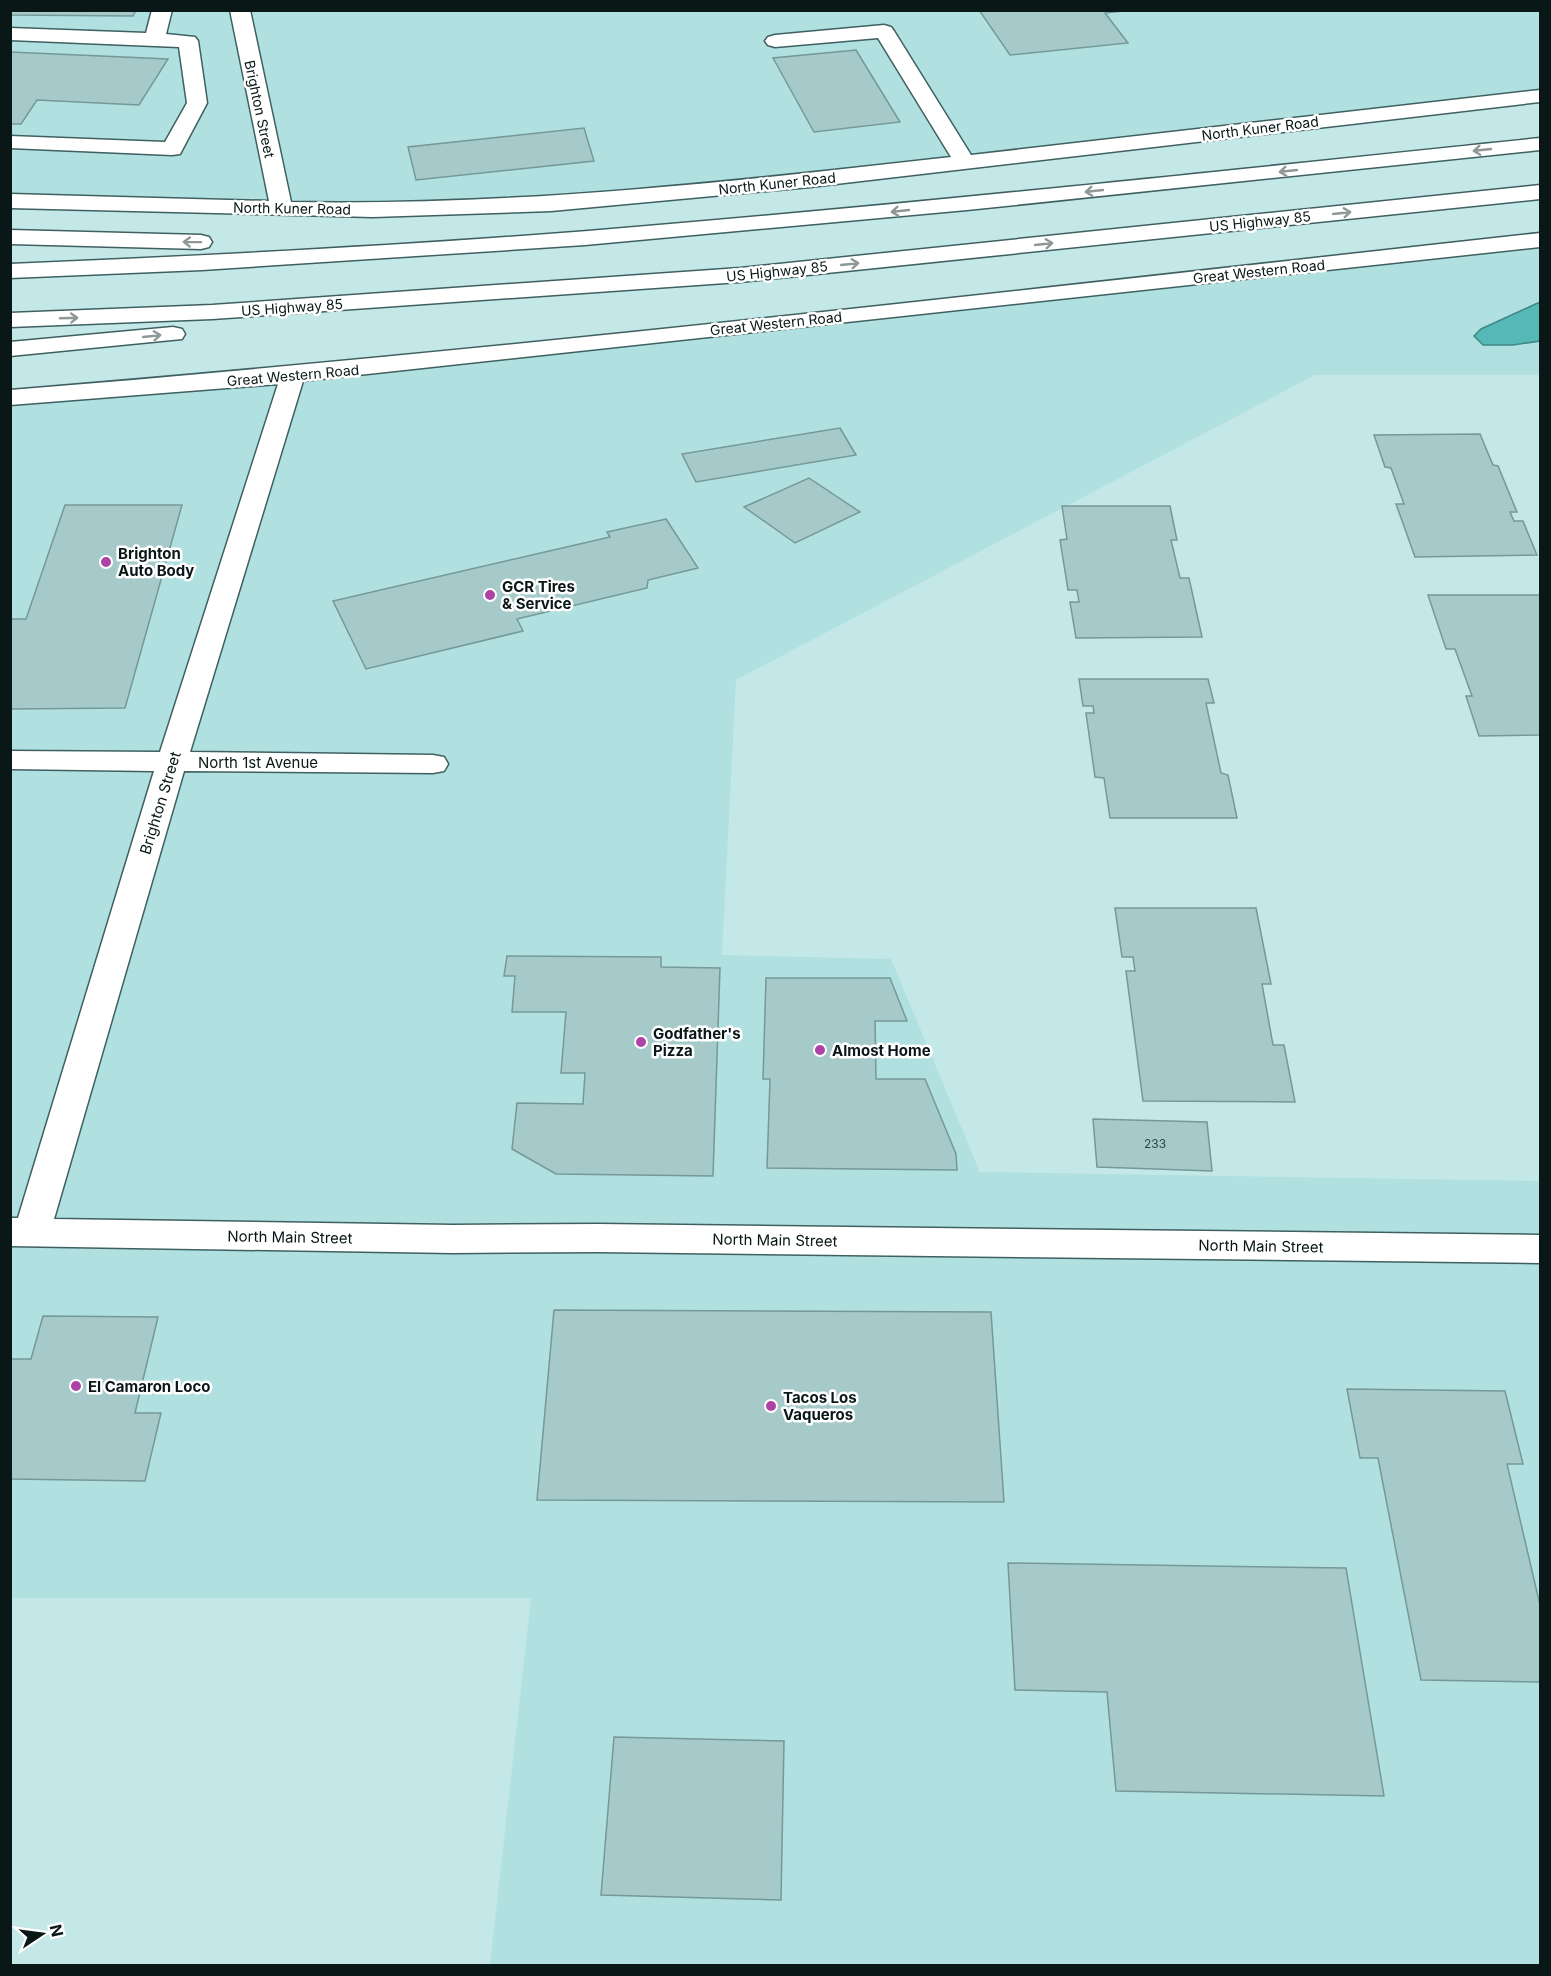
<svg xmlns="http://www.w3.org/2000/svg" width="1551" height="1976" font-family="Inter,sans-serif">
<rect width="100%" height="100%" fill="#c4e8e8"/>
<path fill="#b1e0e0" d="M11,11H1540V96L810,180L551,204L11,201Z
M1540,240V375H1315L736,680L722,955L891,959L980,1172L1540,1181V1965H490L531,1598H11V398L807,320Z"/>
<path fill="#57b8b8" stroke="#408888" stroke-width="1.5" d="M1540,302V341L1513,345H1483L1474,336L1481,329Z"/>
<path fill="#a6cac9" stroke="#759898" stroke-width="1.5" d="M10,10H136L133,16L10,15Z
M979,10H1132L1105,13L1128,43L1010,55Z
M856,50L900,122L814,132L773,58Z
M10,52L168,59L139,105L37,100L21,124H10Z
M584,128L594,161L416,180L408,147Z
M840,428L856,455L696,482L682,454Z
M1480,434L1493,465L1498,466L1517,512H1510L1514,521H1523L1537,555L1415,557L1396,504H1404L1391,468L1385,467L1374,435Z
M809,478L860,512L795,543L744,507Z
M65,505H182L125,708L10,709V619H26Z
M1062,506H1170L1177,540H1171L1180,578H1189L1202,637L1076,638L1070,602H1079L1077,590H1068L1060,540L1067,539Z
M666,519L698,568L648,580L647,588L517,619L523,631L366,669L333,601L610,537L607,532Z
M1428,595H1540V735L1479,736L1466,696H1472L1455,649H1446Z
M1079,679H1208L1214,703H1206L1221,773L1228,775L1237,818H1110L1104,778L1095,777L1086,713H1094L1093,706H1083Z
M1115,908H1256L1271,984H1262L1273,1045H1284L1295,1102L1143,1101L1126,971H1135L1133,957H1122Z
M507,956L661,957V967L720,968L713,1176L556,1174L512,1149L517,1103L583,1104L585,1073H561L566,1012H512L515,976H504Z
M766,978H890L907,1021H875L876,1079H925L956,1154L957,1170L767,1168L770,1079H763Z
M1093,1119L1207,1122L1212,1171L1097,1167Z
M554,1310L991,1312L1004,1502L537,1500Z
M43,1316L158,1317L135,1413H161L145,1481L10,1479V1359H31Z
M1347,1389L1505,1391L1523,1464H1507L1540,1605V1682L1421,1680L1378,1458H1360Z
M1008,1563L1346,1568L1384,1796L1116,1791L1107,1692L1015,1690Z
M614,1737L784,1741L781,1900L601,1895Z"/>
<g fill="none" stroke-linecap="round" stroke-linejoin="round">
<g stroke="#3f6060" stroke-width="3">
<path id="minor" d="M152,10H172L166,34L195,37L198,41L207,103L180,154L172,155L10,148V136L165,142L187,103L179,47L10,40V28L146,33Z
M230,10H250L291,202C513,206 731,182 951,157L878,38L775,47L768,45L765,41L768,37L775,35L884,25L891,27L894,31L971,155L1540,90V102L810,187L551,211L373,217L10,208V194L269,201Z
M1540,233V247L303,381L190,752L433,755L444,757L448,764L444,771L433,773L184,771L54,1219L453,1225L598,1224L1540,1235V1263L598,1252L453,1253L10,1246V1218H18L154,771L10,769V751L160,752L278,384L10,405V390C521,349 1030,289 1540,233Z"/>
</g>
<g stroke="#3f6060" stroke-width="3">
<path id="highway" d="M1540,138V150L967,210L585,245L202,270L10,278V264C203,256 396,246 588,231C906,205 1223,171 1540,138Z
M1540,185V199L740,282L212,319L10,327V313L212,305L740,268Z
M10,230L201,235L209,237L212,242L209,247L201,249L10,244Z
M173,327L182,329L185,334L182,339L10,356V342Z"/>
</g>
<use href="#minor" fill="#fff" fill-rule="evenodd"/>
<use href="#highway" fill="#fff" fill-rule="evenodd"/>
</g>
<defs><path id="oneway-shaft" d="M-6 0H5M1.5-3L5.5 0L1.5 3" fill="none" stroke-width="1.6" stroke-linecap="round" stroke-linejoin="round" transform="scale(1.5)"/></defs>
<g stroke="#909797">
<use href="#oneway-shaft" transform="translate(1482 150) rotate(174)"/>
<use href="#oneway-shaft" transform="translate(1288 171) rotate(174)"/>
<use href="#oneway-shaft" transform="translate(1094 191) rotate(174)"/>
<use href="#oneway-shaft" transform="translate(900 211) rotate(174)"/>
<use href="#oneway-shaft" transform="translate(1342 213) rotate(-6)"/>
<use href="#oneway-shaft" transform="translate(192 242) rotate(-179)"/>
<use href="#oneway-shaft" transform="translate(1044 244) rotate(-6)"/>
<use href="#oneway-shaft" transform="translate(850 264) rotate(-6)"/>
<use href="#oneway-shaft" transform="translate(69 318) rotate(-2)"/>
<use href="#oneway-shaft" transform="translate(152 336) rotate(-6)"/>
</g>
<g fill="#ac43a5" stroke="#fff" stroke-width="2">
<circle cx="106" cy="562" r="6"/>
<circle cx="490" cy="595" r="6"/>
<circle cx="641" cy="1042" r="6"/>
<circle cx="820" cy="1050" r="6"/>
<circle cx="76" cy="1386" r="6"/>
<circle cx="771" cy="1406" r="6"/>
</g>
<g text-anchor="middle" dominant-baseline="central" stroke-width="5" stroke-linejoin="round" paint-order="stroke">
<g font-size="12" fill="#304444">
<text x="1155" y="1143">233</text>
</g>
<g font-size="14" fill="#091717" stroke="#fff">
<text transform="translate(260 109) rotate(78)">Brighton Street</text>
<text transform="translate(1260 128) rotate(-7)">North Kuner Road</text>
<text transform="translate(777 183) rotate(-6)">North Kuner Road</text>
<text transform="translate(292 208) rotate(1)">North Kuner Road</text>
<text transform="translate(1260 221) rotate(-6)">US Highway 85</text>
<text transform="translate(777 271) rotate(-6)">US Highway 85</text>
<text transform="translate(1259 271) rotate(-6)">Great Western Road</text>
<text transform="translate(292 307) rotate(-4)">US Highway 85</text>
<text transform="translate(776 323) rotate(-6)">Great Western Road</text>
<text transform="translate(293 375) rotate(-5)">Great Western Road</text>
</g>
<g font-size="15" font-weight="bold" fill="#091717" stroke="#fff" text-anchor="start">
<text x="118" y="553">Brighton<tspan x="118" dy="17">Auto Body</tspan></text>
<text x="502" y="586">GCR Tires<tspan x="502" dy="17">&amp; Service</tspan></text>
<text x="653" y="1033">Godfather's<tspan x="653" dy="17">Pizza</tspan></text>
<text x="832" y="1050">Almost Home</text>
<text x="88" y="1386">El Camaron Loco</text>
<text x="783" y="1397">Tacos Los<tspan x="783" dy="17">Vaqueros</tspan></text>
</g>
<g font-size="15" fill="#091717" stroke="#fff">
<text x="258" y="762">North 1st Avenue</text>
<text transform="translate(160 803) rotate(-73)">Brighton Street</text>
<text transform="translate(290 1237) rotate(1)">North Main Street</text>
<text transform="translate(775 1240) rotate(1)">North Main Street</text>
<text transform="translate(1261 1246) rotate(1)">North Main Street</text>
</g>
</g>
<rect width="1551" height="1976" fill="none" stroke="#091717" stroke-width="24"/>
<g transform="translate(42 1934) rotate(77)" stroke="#ffffff" stroke-width="4.5" paint-order="stroke">
<path d="M0-4.5L10 22L0 15L-10 22Z" fill="#091717"/>
<text y="-9" font-size="16" font-weight="bold" text-anchor="middle" fill="#091717">N</text>
</g>
</svg>
